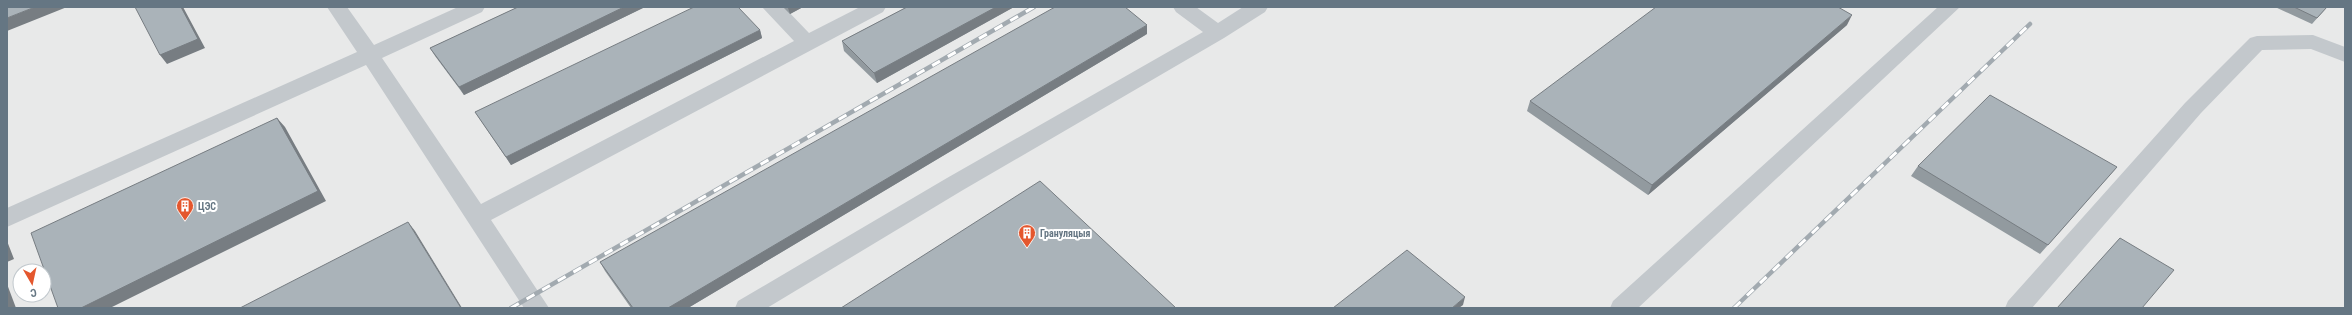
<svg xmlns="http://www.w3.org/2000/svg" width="2352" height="315" font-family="'Roboto Condensed',sans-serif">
<rect width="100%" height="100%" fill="#fafaf8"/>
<path fill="#e8e9e9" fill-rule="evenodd" d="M7,7H2345V308H7ZM20,271H44V295H20Z"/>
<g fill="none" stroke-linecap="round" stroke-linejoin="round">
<path fill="#c3c8cc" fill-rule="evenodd" d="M327,7H347L374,45L458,7H485L482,12L382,58L481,204L794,41L762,7H784L809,33L860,7H886L883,12L491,220L549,308H524L366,65L7,227V208L357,52Z
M1173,7H1196L1218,23L1243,7H1268L1265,12L1224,38L963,190L767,308H735L738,301L947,178L1203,32L1176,12Z
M1938,7H1960L1638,308H1610L1613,301Z
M2313,35L2345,47V62L2311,49L2262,50L2201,113L2032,308H2005L2008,301L2185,103L2250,38L2257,36Z"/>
<g stroke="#a2aab0" stroke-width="4.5">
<path id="rail" d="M511,308L1034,7
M1734,308L2030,24"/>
</g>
<use href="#rail" stroke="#fff" stroke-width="3" stroke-dasharray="9" stroke-linecap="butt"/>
</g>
<path fill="#929a9f" d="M518,7H645L464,95L435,56L430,48Z
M783,7H803L790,14Z
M907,7H1014L877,83L844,51L842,41Z
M2275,7H2327L2312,24Z
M1847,25L1648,195L1527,111L1530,101Z
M760,30L762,38L511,165L475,112Z
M1147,34L688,308H631L605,271L600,262Z
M1918,166L2117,167L2040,254L1911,176Z"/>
<path fill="#777d82" d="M35,7H67L7,31V18Z
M181,7H183L205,48L167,64L160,55Z
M624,7H645L464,95L459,87Z
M789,7H803L790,14L788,8Z
M996,7H1014L877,83L874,73Z
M1852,15L1847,25L1648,195L1652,185Z
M1147,25V34L688,308H668Z
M760,30L762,38L511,165L506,157Z
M277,118L285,127L326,201L110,308H81Z
M408,222L415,231L462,308H461Z
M7,241L14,259L7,262Z
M7,284L16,308H8L7,304Z
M1465,297L1463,305L1459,308H1452Z"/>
<path fill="#aab3b9" stroke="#777d82" d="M7,7H35L7,18Z
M135,7H181L198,39L160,55Z
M518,7H624L459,87L430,48Z
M694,7H738L760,30L506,157L475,112Z
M907,7H996L874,73L842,41Z
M1055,7H1125L1147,25L668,308H633L600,262Z
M1656,7H1838L1852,15L1652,185L1530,101Z
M2294,7H2327L2317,18Z
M1990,95L2117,167L2048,245L1918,166Z
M277,118L318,191L81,308H58L31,233Z
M1040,181L1176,308H841Z
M408,222L461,308H240Z
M2120,238L2174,270L2142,308H2057Z
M1407,250L1465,297L1452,308H1333Z"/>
<defs>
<g id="building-pin" transform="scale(0.9)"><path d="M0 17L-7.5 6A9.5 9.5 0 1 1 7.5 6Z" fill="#e4572e" stroke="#fff"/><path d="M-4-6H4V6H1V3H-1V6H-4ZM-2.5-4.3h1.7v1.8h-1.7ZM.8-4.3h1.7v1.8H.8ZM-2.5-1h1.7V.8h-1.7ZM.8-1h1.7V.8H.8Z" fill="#fff"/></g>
</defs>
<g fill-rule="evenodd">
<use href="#building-pin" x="185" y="206"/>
<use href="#building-pin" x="1027" y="233"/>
</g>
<g text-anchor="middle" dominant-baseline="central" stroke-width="4" stroke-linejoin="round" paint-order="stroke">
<g font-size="10" font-weight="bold" fill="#657683" stroke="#fff" text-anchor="start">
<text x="198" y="206">ЦЭС</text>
<text x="1040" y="233">Грануляцыя</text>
</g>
</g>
<rect width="2352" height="315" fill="none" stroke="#657683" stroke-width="16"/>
<g transform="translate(32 283) rotate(171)"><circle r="19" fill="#ffffff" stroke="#c1c8cd"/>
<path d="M0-3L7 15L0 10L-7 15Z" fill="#e4572e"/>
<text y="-6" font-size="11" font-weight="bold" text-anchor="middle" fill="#657683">С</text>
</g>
</svg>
